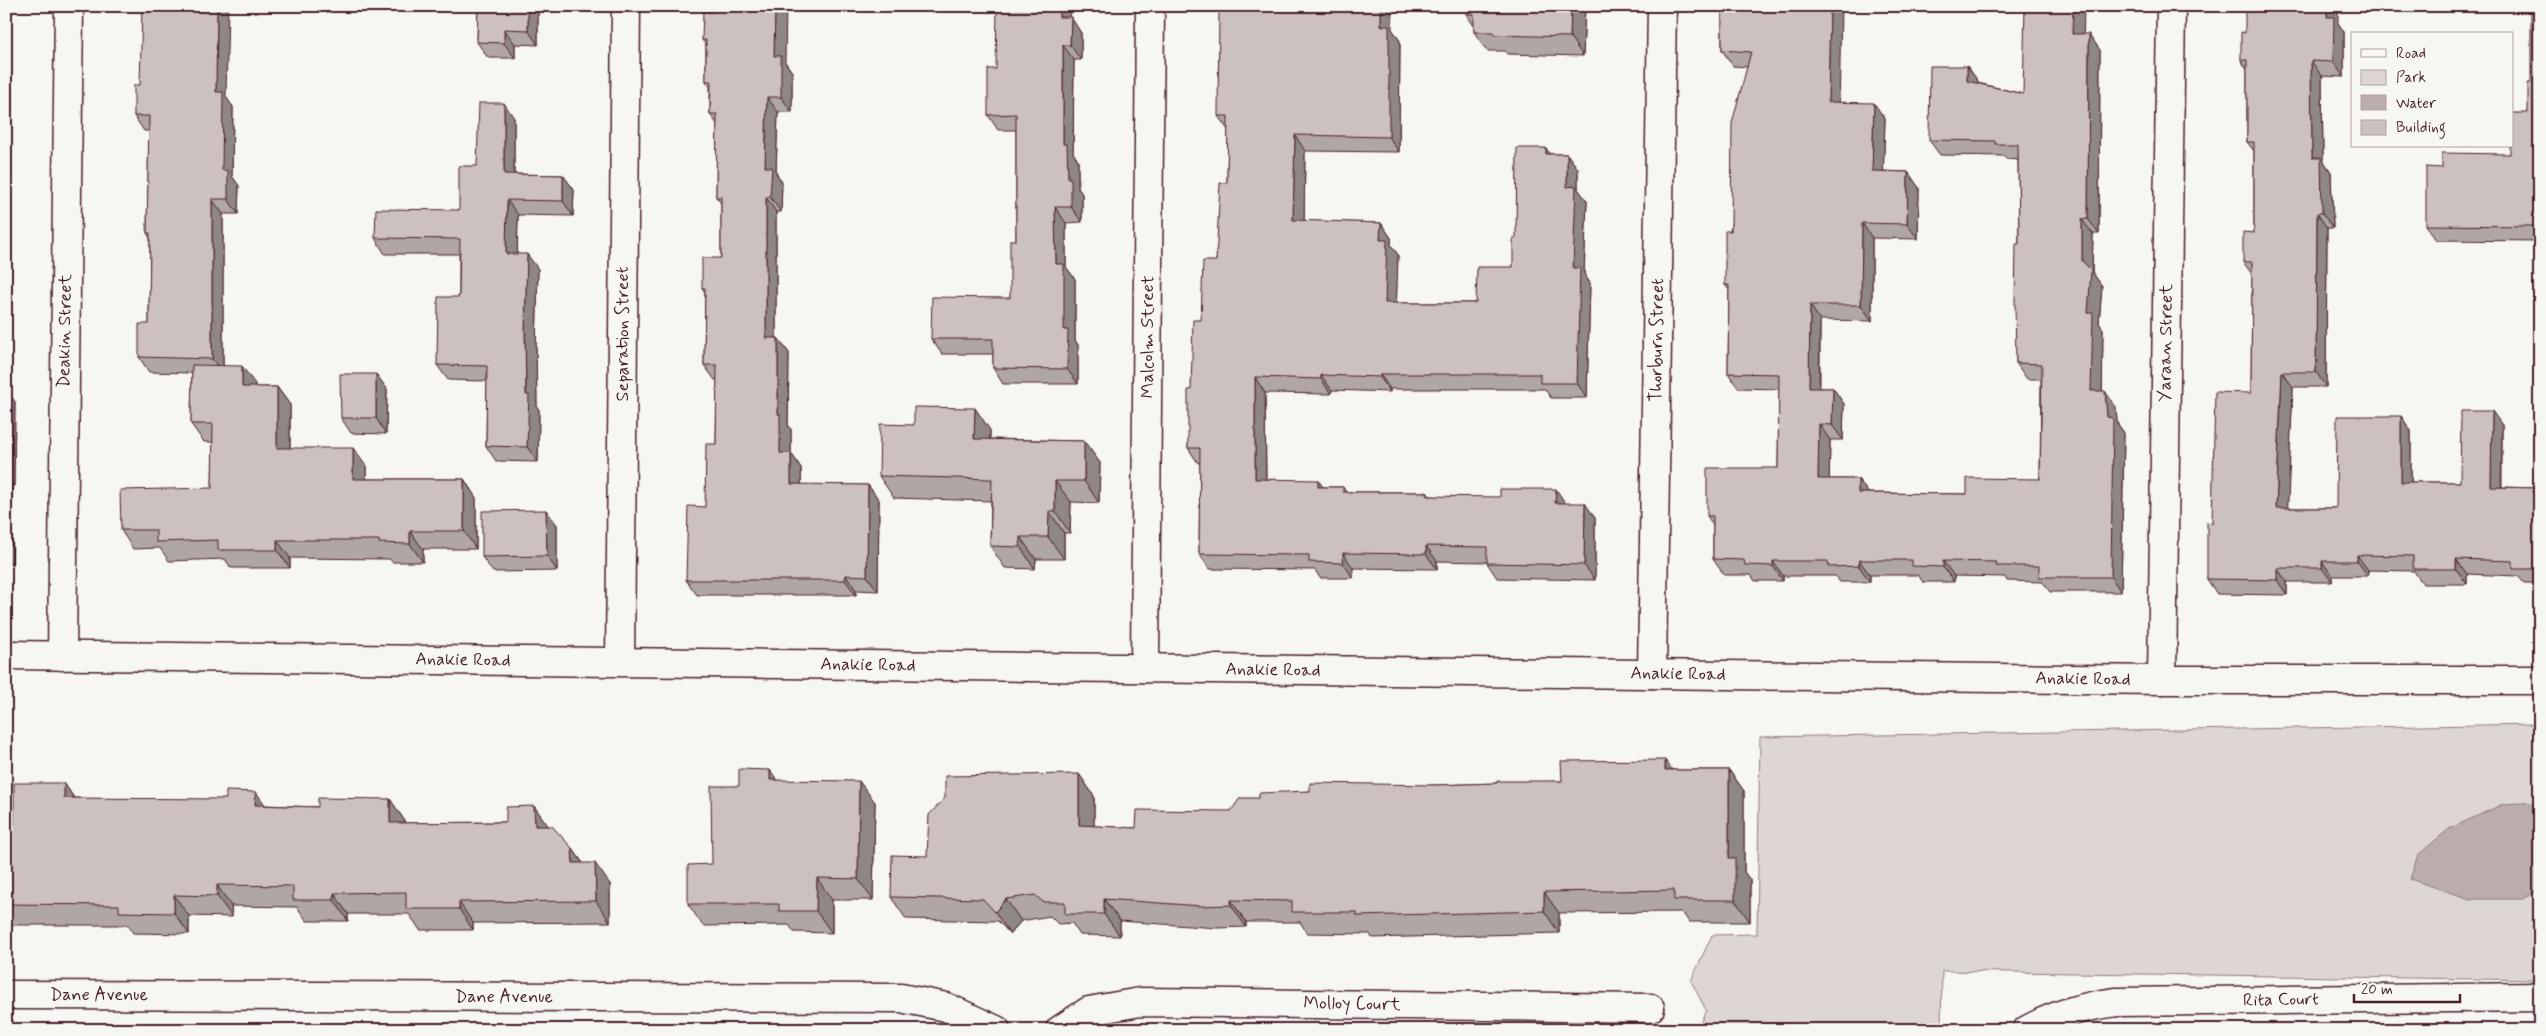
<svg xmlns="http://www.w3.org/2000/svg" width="2546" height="1036" font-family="Mynerve,sans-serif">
<rect width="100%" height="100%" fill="#f6f6f2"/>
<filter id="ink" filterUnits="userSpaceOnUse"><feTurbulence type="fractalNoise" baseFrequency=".02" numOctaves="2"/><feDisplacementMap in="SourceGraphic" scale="10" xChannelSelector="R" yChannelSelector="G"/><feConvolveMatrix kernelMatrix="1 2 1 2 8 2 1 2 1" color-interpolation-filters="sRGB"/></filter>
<g filter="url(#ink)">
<path fill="#ddd6d5" stroke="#947a80" d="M2540,724V980L1942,971L1941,1030H1697L1706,1010L1691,981L1712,935L1757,934L1760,737Z"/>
<path fill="#bbadae" stroke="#8e747a" d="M2540,802V890L2522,899H2470L2410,879L2418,855L2449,829L2503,804Z"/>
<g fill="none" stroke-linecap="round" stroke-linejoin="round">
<g stroke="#4a1f2b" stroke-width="31">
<path id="street" d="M62,656L69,6
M1145,668L1150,6
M1652,674L1662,6
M2162,680L2171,6
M6,995L901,998L946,1007L996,1030
M1060,1030L1089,1011L1140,1002L1650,1008
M2027,1030C2056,1014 2084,1006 2117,1002L2540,997"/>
</g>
<g stroke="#4a1f2b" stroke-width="31">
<path id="secondary" d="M6,655L2162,680H2540
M620,662L626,6"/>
</g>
<use href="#street" stroke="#f6f6f2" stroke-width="28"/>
<use href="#secondary" stroke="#f6f6f2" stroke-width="28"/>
</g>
<path fill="#afa6a5" stroke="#4a1f2b" d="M478,6H538V45L515,44V58H488L477,42Z
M1585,6L1583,56L1507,54L1505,51H1487L1474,32V26L1466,14Z
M2540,6V241L2436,240L2426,225L2442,168L2510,154L2528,113Z
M1722,9L1839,103L1885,119L1883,171L1908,172L1919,188L1918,239L1872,238V321L1820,320V388H1833L1844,404L1843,440H1830L1829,479H1858L1868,493L1967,494L2040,479L2041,379H2027L2016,363L2019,244L2018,160L2006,159L2004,156L1940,155L1929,140L1967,66L1978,81V83L2023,94L2084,34L2100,50L2099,234H2093L2092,272L2102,286L2099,323L2103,329L2102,391L2116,407L2117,423L2124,433L2121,592H2050L2043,582L2007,581L2005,577L1954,576V582H1923L1918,575H1870V582H1840L1835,576H1783V581H1755L1751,575H1724L1713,559V525L1707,516L1778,468L1779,389L1738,388L1728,373L1729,290L1725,285L1747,67L1733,66L1722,50Z
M711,12L785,62L792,72V112H778L776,173L782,182L781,212H776V338H778L789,353L788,426L791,429V453L801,468V485H868L879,500L878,591L856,590V595H697L686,580L705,507L716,444L717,380H715L704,365L705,292L702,288L721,258V203L716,197L717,124L710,114V87L706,81V45L702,40Z
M1070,17L1081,33V60H1074L1073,153L1078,160V188L1082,194V222L1066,223V267L1075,279V340L1078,345V384H1003L993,368V354H942L931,339L1010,298L1016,240V130H998L988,115L996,69Z
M2338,23L2344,32V77L2322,76L2323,160L2331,172L2333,228H2327L2326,387H2293L2287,508H2336L2401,416L2411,431V482H2460L2502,425V487L2538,488L2540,490V583H2524L2518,576L2467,574V584H2423L2414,571L2368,570V576H2332V582H2287V595L2217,594L2207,579L2212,523L2251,393L2252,274L2243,262L2254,233V151L2247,142V70L2241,60L2245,33Z
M1392,29L1400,41L1399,152L1305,151L1304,221L1381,223L1391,238V245L1398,255L1396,303H1476L1513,267L1516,238L1550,154H1567L1578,169V189L1587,201L1584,274L1590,283L1587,398H1551L1545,389H1390V392L1332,390L1331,394L1265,393L1266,479L1323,487H1343L1346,492H1427L1430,496L1565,503L1595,518V580L1497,578L1487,563V562L1437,561V569L1353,568V578H1320L1315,570L1210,569L1199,554L1200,463H1198L1188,448L1191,390L1201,320L1216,261L1227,183L1228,130L1218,116Z
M140,85L226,97L233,107L232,176L239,186L238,214H223V365L255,384V387H277L290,405V448L366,466V479H464L476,498V549H423V562H392L390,559L290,558V568H231L225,559L169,561L160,548L133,549L121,530L212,488L213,442H204L191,424L192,373L149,372L139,357L149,324L150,238L147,233L149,131H144L134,116Z
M514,118V174L563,175L574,190L573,216L518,215L517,254L538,269L536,347L537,407L539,410L538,462L496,461L486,446L487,381L448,380L437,365L459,297V254H385L375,238L459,210L477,166Z
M376,374L387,389L386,434L351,433L341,418Z
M6,383L9,387V393L15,402L14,486H12V565H6Z
M990,430V439L1084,441L1100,463L1099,503L1071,502L1070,533H1064V559H1036L1035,569L1005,568L990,546L991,501L894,498L879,476Z
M546,510L557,525V571L493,572L482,557Z
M770,770L777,780L875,802L873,900H832V933L794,932L789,925L703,926L688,904L712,864L739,786Z
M1672,770H1729L1744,791V872L1750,880V922H1689L1682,912L1559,913V933L1372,938L1370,934L1307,933L1300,922H1246V927L1217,928L1120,921V936L1080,935L1072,923L1058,924L1050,916L1021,921L1010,934L998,921L906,919L891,897L927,856L1079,774L1094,796V826L1136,828L1231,811L1259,798L1310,791L1435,785L1562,781Z
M64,783L74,798L318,807L390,799L404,820V823L506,822L534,806L548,826L572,848L583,863L610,884V922L473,923V930H420L409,914H348V921H307L297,907L231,906L232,917L189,916V934L133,933L128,925H6V824H14Z"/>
<path fill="#8f8786" stroke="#4a1f2b" d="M217,6H228L226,97L233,107L232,176L239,186L238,214L228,199L222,170L216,92Z
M528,6H538V45L528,30Z
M775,6H786L785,62L792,72V112L781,97L774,56Z
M1059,6H1070L1069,32L1059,17Z
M1381,6H1392V29L1400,41L1399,152L1389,137L1381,26Z
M1571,6H1585L1583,56L1570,37Z
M1830,6H1841L1839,118L1828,102Z
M2073,6H2084L2083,49L2072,34Z
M2327,6H2338V23L2344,32V77L2333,62L2327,17Z
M1071,17L1081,33V60L1070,45Z
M504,29L515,44V58L504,43Z
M2089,34L2100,50L2099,234L2088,219Z
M1063,45L1074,60L1073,153L1078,160V188L1082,194V222L1071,207L1063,144Z
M2311,61L2322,76L2323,160L2331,172L2333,228L2322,213L2312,158Z
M1967,66L1978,81V96L1967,81Z
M767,97L778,112L776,173L782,182L781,212L770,197L765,167Z
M504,103L514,118V189L504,174Z
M1874,103L1885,119L1883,187L1872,171Z
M1295,135L1305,151L1304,236L1293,220Z
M1546,148L1556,163L1546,154Z
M1567,154L1578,169V189L1587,201L1584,274L1590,283L1587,398L1577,383L1573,268L1567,187Z
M1908,172L1919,188L1918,239L1907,224Z
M563,175L574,190L573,216L563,201Z
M766,197L776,212V353L766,338Z
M212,199L223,214V374L212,359Z
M507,200L518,215L517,269L506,254Z
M1055,207L1066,223V267L1075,279V340L1078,345V384L1067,369L1064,330L1056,264Z
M2317,213L2327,228L2326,387L2316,372Z
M2082,219L2093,234L2092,272L2102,286L2099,323L2103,329L2102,407L2091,391L2088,313L2082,261Z
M1381,223L1391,238V245L1398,255L1396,318L1385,303L1380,240Z
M1862,223L1872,238V321L1861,305Z
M527,254L538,269L536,347L537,407L539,410L538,462L527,447L525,332Z
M1810,305L1820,320L1819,404L1809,388Z
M778,338L789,353L788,426L791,429V468L780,453L778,414Z
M242,366L255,384L254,405L242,387Z
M2282,372L2293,387L2287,523L2276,508Z
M376,374L387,389L386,434L376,418Z
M1380,374L1390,389V392L1380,377Z
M1321,375L1332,390L1331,394L1321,379Z
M1255,377L1265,393L1266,494L1255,479Z
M6,383L9,387V393L15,402L14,486L6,475Z
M277,387L290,405V466L277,448Z
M1833,388L1844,404L1843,440L1832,425Z
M2105,391L2116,407L2117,423L2124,433L2121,592L2111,577L2107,417Z
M975,408L990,430L989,460L974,439Z
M2492,411L2502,425L2501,502L2491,487Z
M2401,416L2411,431V497L2401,482Z
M1819,424L1830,440L1829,495L1818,479Z
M1084,441L1100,463L1099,503L1084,481Z
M353,448L366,466V497L353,479Z
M791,453L801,468L802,499L791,484Z
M6,478L12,486V565L6,556Z
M464,479L476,498V549L464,531Z
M1858,479L1869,494L1858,493Z
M1318,480L1329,495L1318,487Z
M1055,481L1071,502L1070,533L1055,511Z
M868,485L879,500L878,591L867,576Z
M2538,488L2540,490V511L2538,508Z
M1556,489L1566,504L1555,503Z
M1585,503L1595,518V580L1584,565Z
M546,510L557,525V571L547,556Z
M1049,511L1064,533V559L1048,537Z
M410,531L423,549V562L410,544Z
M1020,537L1036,559L1035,569L1020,547Z
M277,540L290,558V568L277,550Z
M1426,546L1437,561V569L1426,554Z
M1343,553L1353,568V578L1343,563Z
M2357,555L2368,570V576L2357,561Z
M2456,559L2467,574V584L2456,569Z
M1859,560L1870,575V582L1859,566Z
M1773,561L1783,576V581L1773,566Z
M1943,561L1954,576V582L1943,567Z
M2322,561L2332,576V582L2322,568Z
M2277,568L2287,582V595L2277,580Z
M846,575L856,590V595L845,580Z
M1665,760L1680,781L1665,770Z
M770,770L785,791L770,780Z
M1729,770L1744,791V872L1750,880V922L1735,900L1729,858Z
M1079,774L1094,796V847L1079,825Z
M859,781L875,802L873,900L858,879Z
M64,783L78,804L64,798Z
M256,792L271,813L255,805Z
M390,799L404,820V844L390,823Z
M534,806L549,827L535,826Z
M572,848L587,869L573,863Z
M595,863L610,884V922L596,901Z
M817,878L832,900V933L816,911Z
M217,885L231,906L232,917L217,896Z
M1544,892L1559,913V933L1544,911Z
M334,893L348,914V921L334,900Z
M174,895L189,916V934L174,913Z
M1006,899L1021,921L1010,934L995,912Z
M1104,899L1120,921V936L1104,914Z
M1231,900L1246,922V927L1231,905Z
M459,902L473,923V930L459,909Z"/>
<path fill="#ccc1c0" stroke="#4a1f2b" d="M142,6H217L216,92H223L222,170L228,171V199H212V359L139,357V324H149L150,233H147L149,116H134V85H140Z
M478,6H528V30L504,29V43L477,42Z
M711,6H775L774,56H781V97H767L765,167H772L770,197H766V338H778V414H780V453H791V484L868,485L867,576L846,575L845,580H686L688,506L705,507L706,444H716L717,365H704L705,288H702V258H721V197H716L717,114H710L711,81H706V40H702L703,11L711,12Z
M997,6H1059V17H1071L1070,45H1063V144H1067L1068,178L1071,179V207H1055L1056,264H1064V330H1068L1067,369L993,368V339H931L932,297L1010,298V240H1016V114L988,115V69H996Z
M1219,6H1381V26H1389V137L1295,135L1293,220L1381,223L1380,240H1387L1385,303H1476L1477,267H1513V238H1516L1517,148H1546V154H1567V187L1576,186L1573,268H1580L1577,383H1540V374H1380V377L1321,375V379L1255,377V479L1318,480V487H1343V492H1427V496L1500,497V489H1556L1555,503H1585L1584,565L1487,563V547L1426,546V554L1343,553V563L1309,562V555L1199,554L1200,448H1188V390H1191L1193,320H1201L1203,261H1216L1220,183H1227L1228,116H1218Z
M1466,6H1571L1570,37L1494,35V32H1474V14H1466Z
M1730,6H1830L1828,102L1874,103L1872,171L1908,172L1907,224L1862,223L1861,305H1810L1809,388H1833L1832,425L1819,424L1818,479H1858V493L1967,494V478L2040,479L2042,364L2016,363L2015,302L2016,244H2019L2018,144H1995V141L1929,140L1930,66H1967V81L2023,94L2025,6H2073L2072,34H2089L2088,219H2082V261L2091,270L2088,313H2093L2091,391H2105L2107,417L2113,418L2111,577H2039V566H1996L1997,562L1943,561V567L1912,566V560H1859V566L1829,567L1828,561H1773V566L1745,565L1744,560L1713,559V516H1707V468H1778L1779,374L1728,373L1729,285H1725V231H1731L1732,123L1751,52L1722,50V9Z
M2245,6H2327V17H2334L2333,62L2311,61L2312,158H2321L2322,213H2317L2316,372H2282L2276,508H2336L2337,416H2401V482H2460L2461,411H2492L2491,487L2538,488V508H2540V569H2513V561L2456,559V569H2413V556L2357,555V561H2322V568H2277V580L2207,579V522L2212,523L2215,392L2251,393L2252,262H2243V232L2254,233V142H2247V60H2241V32L2245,33Z
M2531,6H2540V226L2426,225V167L2442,168V153L2510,154V146H2512V113H2528V83H2531Z
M479,103H504V174L563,175V201L507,200L506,254H527L525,332L526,395H529L527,447L486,446L487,366L437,365L438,297H459L460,239L375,238L376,209L459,210V166H477Z
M192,365L242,366V387H277V448H353V479H464V531H410V544L379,543V540H277V550H218V540L156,542V530H121L120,490L212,488L213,424H191Z
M340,374H376V418H341Z
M914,407L975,408L974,439L1084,441V481H1055V511H1049L1048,537H1020V547L990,546L992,479L879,476L880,424L914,425Z
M546,510L547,556L482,557V511Z
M1665,760V770H1729V858H1735V900H1674V890L1544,892V911L1357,916V912H1292V901L1231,900V905L1201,906L1104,899V914H1065V902H1043L1035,895L1006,899L995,912L983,899L891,897L892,855L927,856L929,815L945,798V776L1079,774V825L1136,828L1137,810L1231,811L1240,798H1259V793L1310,791V783L1435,785L1497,783V781H1562L1561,761Z
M739,769L770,770V780L859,781L858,879L817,878L816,911H779V904H688V865L712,864L711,786H739Z
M14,783H64V798L226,799V791L256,792L255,805L318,807V798L390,799V823L506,822V807L534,806L535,826H552L572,848L573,863H595L596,901L459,902V909H406V892L334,893V900H293V886L217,885V896L174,895V913L119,912V905L6,904V824H14Z"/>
</g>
<g text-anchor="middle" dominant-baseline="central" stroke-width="4.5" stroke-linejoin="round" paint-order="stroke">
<g font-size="18" fill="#4a1f2b" stroke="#f6f6f2">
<text transform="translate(65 331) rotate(-89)">Deakin Street</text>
<text transform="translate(623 334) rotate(-90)">Separation Street</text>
<text transform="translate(1148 337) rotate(-90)">Malcolm Street</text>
<text transform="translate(1657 340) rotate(-89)">Thorburn Street</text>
<text transform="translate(2166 343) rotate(-89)">Yaraan Street</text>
<text transform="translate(463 660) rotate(1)">Anakie Road</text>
<text transform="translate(868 665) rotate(1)">Anakie Road</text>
<text transform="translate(1273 670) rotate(1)">Anakie Road</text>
<text transform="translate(1678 674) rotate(1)">Anakie Road</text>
<text transform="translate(2083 679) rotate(1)">Anakie Road</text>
<text x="99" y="995">Dane Avenue</text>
<text x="504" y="997">Dane Avenue</text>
<text transform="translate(2281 1000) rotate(-1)">Rita Court</text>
<text transform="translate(1352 1004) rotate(1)">Molloy Court</text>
</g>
</g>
<rect width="2546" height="1036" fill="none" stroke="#f6f6f2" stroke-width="25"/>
<rect x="12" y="12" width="2521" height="1011" fill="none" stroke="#4a1f2b" stroke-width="2" filter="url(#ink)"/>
<rect x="2351" y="32" width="162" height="115" fill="#f6f6f2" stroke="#b1a0a2"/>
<rect x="2361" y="49" width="25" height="8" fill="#f6f6f2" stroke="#b1a0a2"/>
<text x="2396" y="58" font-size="15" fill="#4a1f2b">Road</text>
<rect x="2361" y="70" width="25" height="15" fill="#ddd6d5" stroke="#b1a0a2"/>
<text x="2396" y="82" font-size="15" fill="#4a1f2b">Park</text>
<rect x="2361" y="95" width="25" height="15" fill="#bbadae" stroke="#b1a0a2"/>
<text x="2396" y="108" font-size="15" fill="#4a1f2b">Water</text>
<rect x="2361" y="120" width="25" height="15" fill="#ccc1c0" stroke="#b1a0a2"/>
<text x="2396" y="132" font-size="15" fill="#4a1f2b">Building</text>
<path d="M2354 994v8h106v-8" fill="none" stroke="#4a1f2b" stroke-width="2.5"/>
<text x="2361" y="994" font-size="15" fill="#4a1f2b" stroke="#f6f6f2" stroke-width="4" paint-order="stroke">20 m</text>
</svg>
